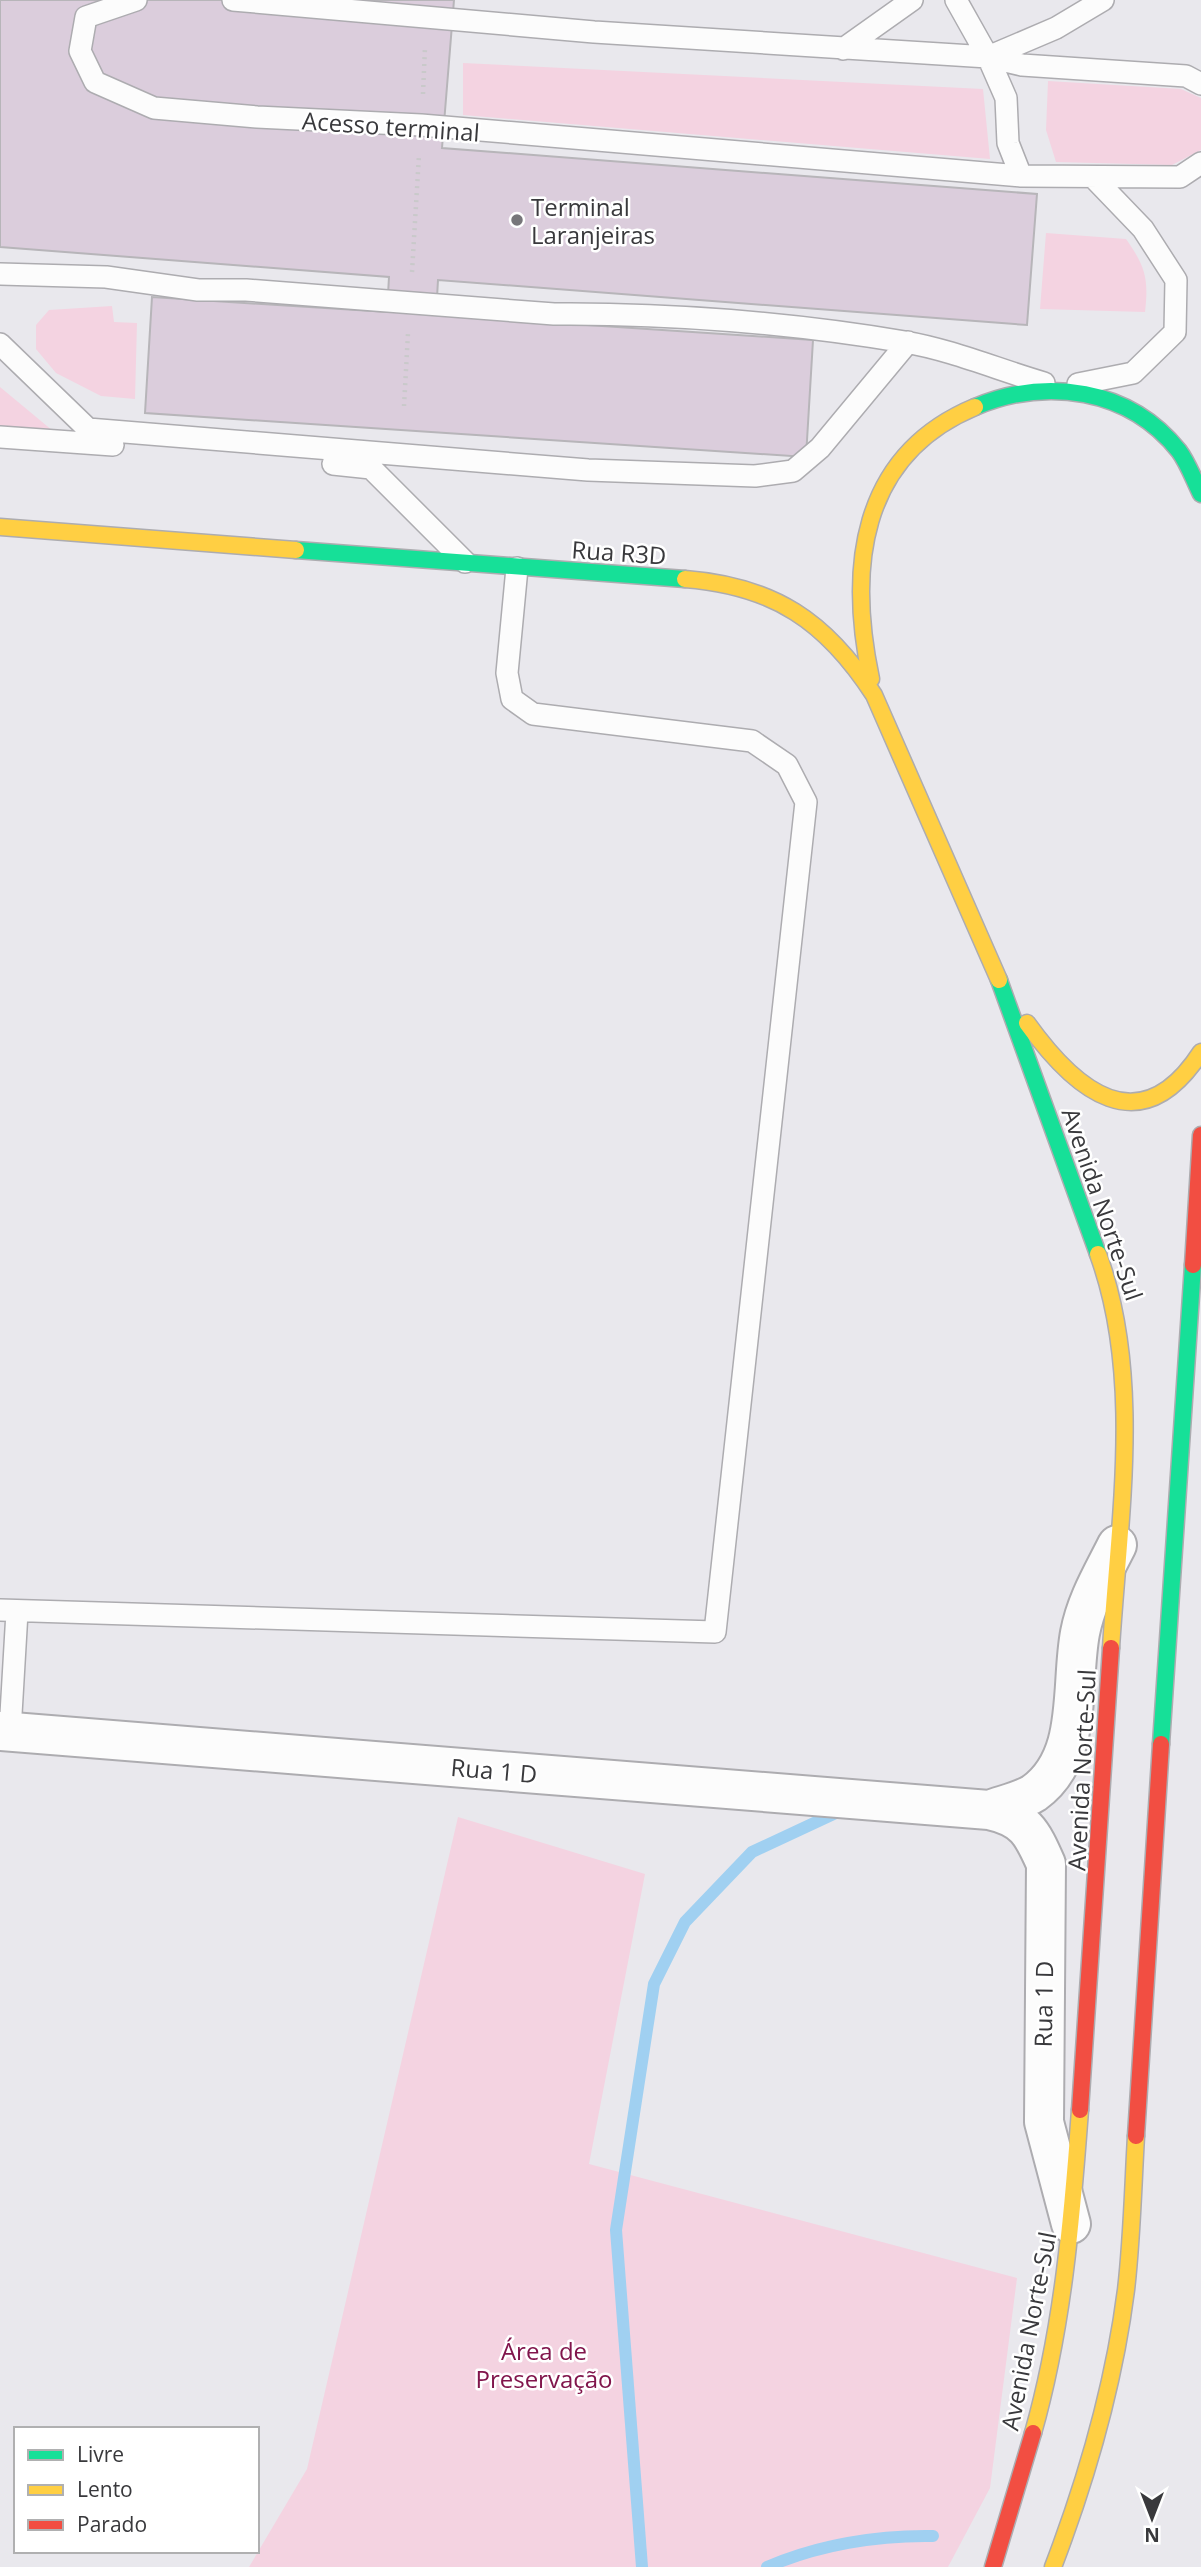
<svg xmlns="http://www.w3.org/2000/svg" width="1201" height="2567" font-family="'Open Sans',sans-serif">
<rect width="100%" height="100%" fill="#e9e8ed"/>
<path fill="#f4d3e1" d="M463,63L983,89L990,159L463,115Z
M1048,81L1181,89L1201,98V150L1172,165L1056,162L1046,130Z
M1046,233L1126,239C1145,266 1149,278 1145,312L1040,309Z
M112,306L114,322L137,323L135,399L101,396L56,373L36,349V325L49,310Z
M0,387L53,431L0,430Z
M458,1817L645,1874L589,2164L1017,2278L990,2488L948,2567H249L307,2469Z"/>
<g fill="none" stroke-linecap="round" stroke-linejoin="round">
<path stroke="#a0d0f1" stroke-width="12" d="M642,2567L616,2230L654,1984L685,1922L752,1852L842,1810
M767,2567C818,2545 877,2535 933,2536"/>
</g>
<path fill="#dbcddc" stroke="#b7b5b9" stroke-width="2" d="M0,0H454L442,148L1037,194L1027,325L438,280L436,315L813,340L806,457L145,413L152,297L387,312L389,277L0,247Z"/>
<g fill="none" stroke-linecap="round" stroke-linejoin="round">
<g stroke="#adacb0" stroke-width="24">
<path id="lane" d="M136,0L86,17L80,51L95,82L154,108L257,117L421,125L1021,176L1180,177L1201,163
M233,0L594,32L988,57L1022,65L1186,76L1201,84
M956,0L988,57L1006,98L1008,143L1021,176
M843,49L912,0
M988,57L1056,28L1103,0
M0,274L106,277L198,290H246L554,314C668,313 793,323 905,342C952,350 999,370 1044,383
M0,344L88,429L588,470L755,476L793,471L820,448L908,342
M1078,384L1133,373L1175,332L1176,280L1143,229L1093,177
M0,437L113,445
M333,464L371,468L465,562
M0,1610L715,1632L806,802L787,765L752,741L533,714L512,699L507,673L517,568
M10,1731L17,1612"/>
</g>
<g stroke="#adacb0" stroke-width="42">
<path id="street" d="M0,1731L989,1810C1025,1818 1032,1832 1046,1864L1044,2122L1071,2224
M989,1810C1002,1805 1022,1801 1034,1793C1084,1757 1070,1686 1080,1633C1086,1601 1102,1575 1117,1545"/>
</g>
<g stroke="#adacb0" stroke-width="19">
<path id="fast" d="M975,407C1046,377 1129,388 1179,451C1188,463 1194,480 1201,494
M296,550L685,579
M999,980L1098,1254
M1161,1744L1193,1265"/>
</g>
<g stroke="#adacb0" stroke-width="19">
<path id="slow" d="M0,527L296,550
M685,579C774,586 826,621 874,695L999,980
M871,679C848,570 858,456 975,407
M1027,1023C1075,1090 1140,1146 1201,1052
M1098,1254C1143,1377 1119,1519 1111,1648
M1033,2433C1063,2328 1072,2218 1080,2110
M1053,2567C1087,2478 1114,2384 1126,2290C1132,2239 1133,2187 1136,2136"/>
</g>
<g stroke="#adacb0" stroke-width="19">
<path id="jam" d="M1193,1265L1201,1135
M1080,2110L1111,1648
M1136,2136L1161,1744
M993,2567L1033,2433"/>
</g>
<path stroke="#c9c9ca" stroke-width="4.5" stroke-dasharray="2 5" stroke-linecap="butt" d="M423,94L425,47
M412,272L419,155
M404,406L408,333"/>
<use href="#lane" stroke="#fcfcfc" stroke-width="21"/>
<use href="#street" stroke="#fcfcfc" stroke-width="38"/>
<use href="#fast" stroke="#16e098" stroke-width="16"/>
<use href="#slow" stroke="#ffcf43" stroke-width="16"/>
<use href="#jam" stroke="#f24e42" stroke-width="16"/>
</g>
<circle fill="#77767a" stroke="#fff" stroke-width="2.5" cx="517" cy="220" r="7"/>
<g text-anchor="middle" dominant-baseline="central" stroke-width="5" stroke-linejoin="round" paint-order="stroke">
<g font-size="24" fill="#39393c" stroke="#fff">
<text transform="translate(391 126) rotate(4)">Acesso terminal</text>
<text transform="translate(619 552) rotate(4)">Rua R3D</text>
<text transform="translate(1103 1204) rotate(71)">Avenida Norte-Sul</text>
<text transform="translate(494 1770) rotate(5)">Rua 1 D</text>
<text transform="translate(1081 1770) rotate(-87)">Avenida Norte-Sul</text>
<text transform="translate(1043 2004) rotate(-89)">Rua 1 D</text>
<text transform="translate(1028 2331) rotate(-79)">Avenida Norte-Sul</text>
</g>
<g font-size="24" fill="#39393c" stroke="#fff" text-anchor="start">
<text x="531" y="206">Terminal<tspan x="531" dy="28">Laranjeiras</tspan></text>
</g>
<g font-size="24" fill="#81154c" stroke="#fff">
<text x="544" y="2350">Área de<tspan x="544" dy="28">Preservação</tspan></text>
</g>
</g>
<rect x="14" y="2427" width="245" height="126" fill="#ffffff" stroke="#b0b0b1" stroke-width="2"/>
<rect x="28" y="2450" width="35" height="10" fill="#16e098" stroke="#b0b0b1" stroke-width="2"/>
<text x="77" y="2462" font-size="21" fill="#39393c">Livre</text>
<rect x="28" y="2485" width="35" height="10" fill="#ffcf43" stroke="#b0b0b1" stroke-width="2"/>
<text x="77" y="2497" font-size="21" fill="#39393c">Lento</text>
<rect x="28" y="2520" width="35" height="10" fill="#f24e42" stroke="#b0b0b1" stroke-width="2"/>
<text x="77" y="2532" font-size="21" fill="#39393c">Parado</text>
<g transform="translate(1152 2518) rotate(180)" stroke="#ffffff" stroke-width="5" paint-order="stroke">
<path d="M0-5L12 26L0 18L-12 26Z" fill="#39393c"/>
<text y="-10" font-size="19" font-weight="bold" text-anchor="middle" fill="#39393c">N</text>
</g>
</svg>
